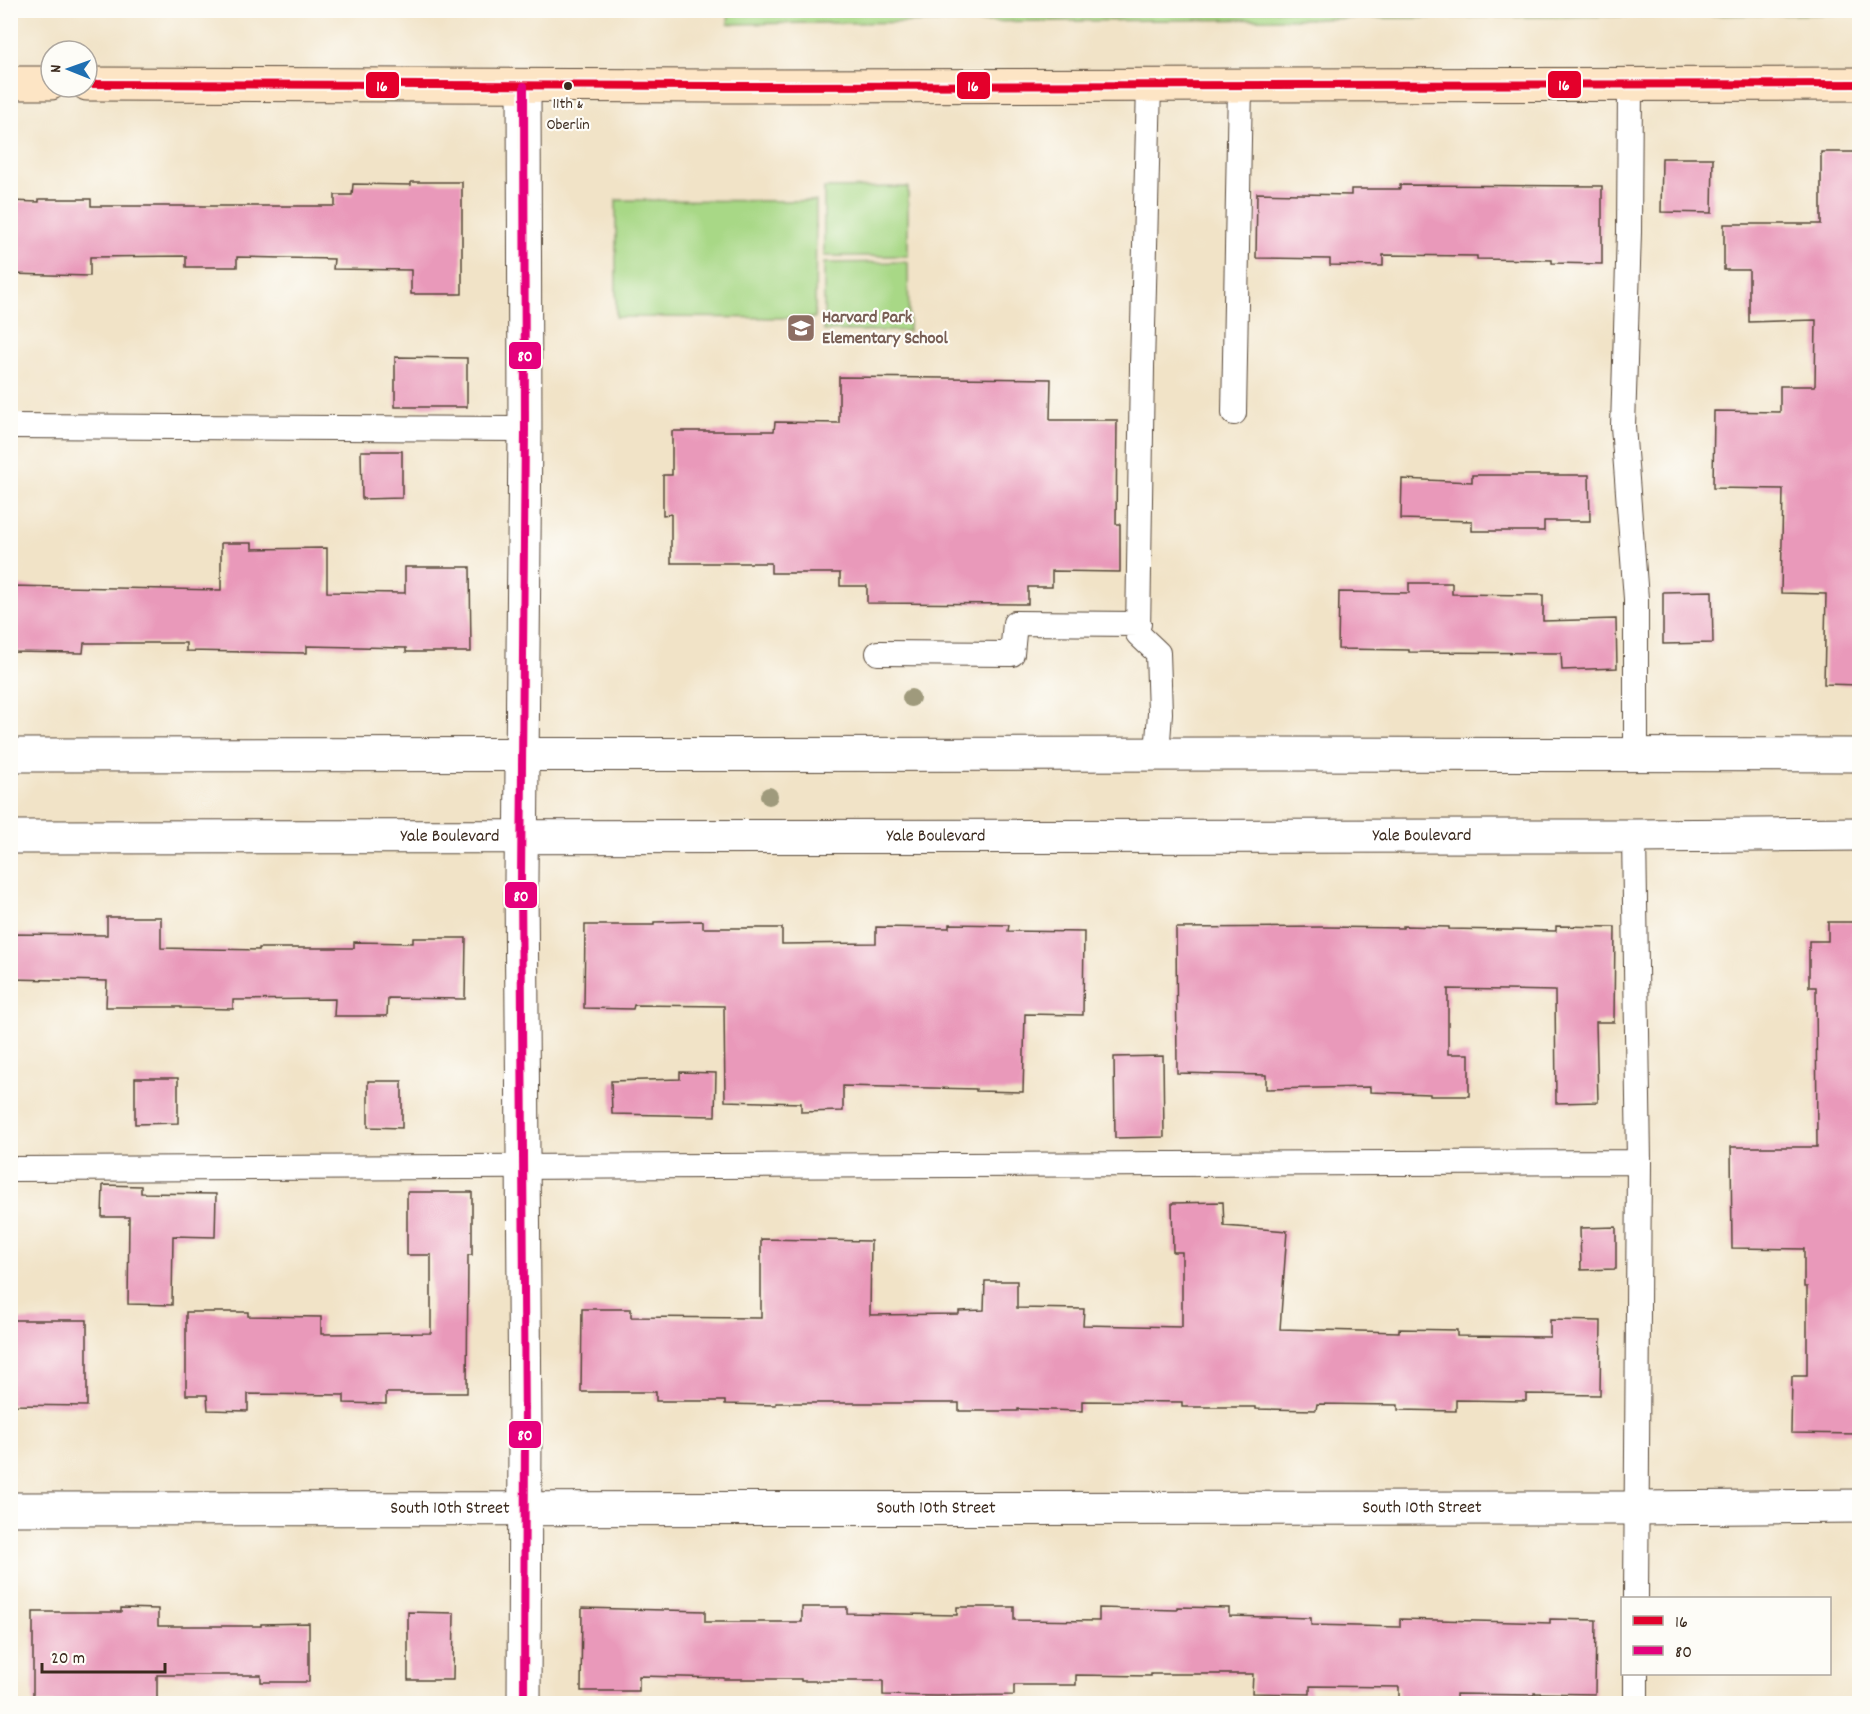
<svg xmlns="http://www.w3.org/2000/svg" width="1870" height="1714" font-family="Dekko,sans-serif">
<rect width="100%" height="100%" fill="#fdfcf7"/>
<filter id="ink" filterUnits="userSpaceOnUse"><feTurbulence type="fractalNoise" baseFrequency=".0167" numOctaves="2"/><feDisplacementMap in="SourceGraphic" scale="12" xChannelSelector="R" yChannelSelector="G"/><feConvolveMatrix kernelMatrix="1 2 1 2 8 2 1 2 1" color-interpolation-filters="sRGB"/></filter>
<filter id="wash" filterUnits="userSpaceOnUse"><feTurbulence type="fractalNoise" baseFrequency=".008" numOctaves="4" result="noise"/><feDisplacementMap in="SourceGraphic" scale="24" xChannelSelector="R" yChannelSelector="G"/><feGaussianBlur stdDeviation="1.35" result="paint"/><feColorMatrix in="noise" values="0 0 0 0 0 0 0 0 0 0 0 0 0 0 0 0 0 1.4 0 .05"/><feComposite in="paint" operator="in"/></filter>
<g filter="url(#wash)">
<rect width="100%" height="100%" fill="#f1e3c7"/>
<path fill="#a8d886" stroke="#728152" stroke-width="1.5" d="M729,10H1859L1860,14L728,24Z
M908,187V256H824V188Z
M616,200L816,201L815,318L616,317Z
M908,262L909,331H824V263Z"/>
<g id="blocks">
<path fill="#e999ba" d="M1821,152H1860V685L1824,684L1826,594L1781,593L1783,489L1713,488L1714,411L1780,412V386H1815L1816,320L1749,322V270H1724V224H1821Z
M1662,158H1713L1712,213L1661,212Z
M411,182H462V294H411V270L333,269L334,259L237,257V267H186V256L90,257V276L10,274V201L39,202V199H91V206H335V195H352L353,184L411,185Z
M1400,185L1602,186V264L1552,263V260L1477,259V256L1383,255V266L1330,265V259L1256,258L1257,193L1351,195V189H1400Z
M395,357L467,358V407H395Z
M839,377L1051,379L1050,420H1117L1116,524H1120V572L1052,571V587H1028V604L867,603V586H840V573H771V563H671V514L663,515V475H672V431H774L775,422L839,423Z
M361,451H402V498L362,499Z
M1472,475H1589L1590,521H1544V531H1472V521L1401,519L1402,479L1472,482Z
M221,543H252V549L327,548V592L405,593V567H470L471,652H406V648L307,646V653L186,651V643H84L83,653L10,652V586L221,590Z
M1409,583H1452V594L1543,595V621L1616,619L1617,668L1562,670L1561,653L1409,652V650L1338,649L1339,592L1409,593Z
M1712,591L1713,643L1663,644V592Z
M107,917H161V948L259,950V948H354V942L413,943V938H466L465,999L388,998L387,1016H334L335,999L233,1000V1009L181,1008V1007H106L107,981L10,979V934L107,935Z
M703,921V928H782V944L876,943V927L949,928V924L1009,925L1008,931L1084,932L1083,1015L1025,1014L1023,1092L976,1091V1089L843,1086V1111L801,1112V1103L725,1101L724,1006L634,1005L633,1009L584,1008L585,925H654V922Z
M1828,922H1860V1434L1791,1433L1792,1376H1807V1287H1804V1249L1732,1248L1731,1147H1817L1816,987H1809V941H1828Z
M1403,926L1449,927V929L1556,931V926L1615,927L1614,1022H1596L1598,1102L1556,1103L1555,991L1448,989V1054H1469V1096H1430V1094L1370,1092V1087L1266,1089V1075L1177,1073L1176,928L1325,927L1403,928Z
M1163,1056L1164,1137L1115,1138L1114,1057Z
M680,1072L716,1073L715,1116L612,1114L611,1081L680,1079Z
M135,1078H178V1123L135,1124Z
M368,1081H402V1128L368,1127Z
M103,1185L141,1186V1193L216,1194L215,1237L173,1236L172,1305L128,1304L129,1217H102Z
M407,1192H472V1255H468L467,1393H386V1404L344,1403V1395L248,1394V1411L208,1410L207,1395H186V1312H248V1316L321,1317V1334L431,1333V1255H407Z
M1223,1202L1224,1226L1287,1231L1280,1329L1399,1332V1329L1457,1330V1336L1550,1337V1320L1601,1321L1600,1395L1526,1394V1401L1456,1400V1411L1398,1410V1405L1317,1404L1316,1410L1256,1409V1407H1182V1402L1082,1401V1411L1018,1409V1411H959V1403H776V1405L725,1404V1401H656V1392H581L582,1309H631V1317L761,1318V1239L871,1241L870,1315L959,1314V1311L984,1310L985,1281H1017V1308L1084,1309L1083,1325L1182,1327V1252H1173L1172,1203Z
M1616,1227V1269L1581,1270L1580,1228Z
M10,1320H87V1406L10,1405Z
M802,1607H847V1613L957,1615V1607H1014V1620L1099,1621V1608L1177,1610V1607L1229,1608V1616L1311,1618V1625L1400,1627V1619L1550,1623V1619L1596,1620L1595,1694L1534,1693V1695L1456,1694V1704H1399V1687L1310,1686V1694L1252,1693L1253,1674H1151V1676L1076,1675V1685H1014V1695L936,1696L883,1695V1681H801V1679H724V1678L639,1676V1691H581L582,1608L705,1611V1622H802Z
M121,1608L158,1609V1626H261V1624L309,1623V1682H261V1675H157V1700H90V1703H33V1612H121Z
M408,1612L454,1613L453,1680H408Z"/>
</g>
</g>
<g filter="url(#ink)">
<use href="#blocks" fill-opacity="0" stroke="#564637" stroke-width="1.5"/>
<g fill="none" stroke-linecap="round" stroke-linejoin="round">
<g stroke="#564637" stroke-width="26">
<path id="lane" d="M1149,85L1142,367L1138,634L1158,653L1160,713L1157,754
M1630,85L1629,232L1623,426L1636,599V754
M1234,413L1240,85
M10,426L525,429
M878,653L1012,654L1015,623L1139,624
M1634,836L1639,1162L1636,1598
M10,1169L1639,1162
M1636,1704V1674"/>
</g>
<g stroke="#564637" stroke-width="35">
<g id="street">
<path d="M10,755L1277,754L1860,755"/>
<path id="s1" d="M10,837L1634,836L1860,834"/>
<path id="s2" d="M10,1509L1636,1508L1860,1506"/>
<path d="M524,1704L525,1429L521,879L525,429L524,86"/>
</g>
</g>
<g stroke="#564637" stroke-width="35">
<path id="secondary" d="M10,83H51
M87,84L715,86L1860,84"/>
</g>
<use href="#lane" stroke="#fff" stroke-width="24"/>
<use href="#street" stroke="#fff" stroke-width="33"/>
<use href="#secondary" stroke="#fde5c5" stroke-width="33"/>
<g stroke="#fdfcf7" stroke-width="12">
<path id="bus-1" d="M87,84L715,86L1860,84"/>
</g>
<g stroke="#fdfcf7" stroke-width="12">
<path id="bus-2" d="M524,1704L525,1429L521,879L525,429L524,86"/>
</g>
<use href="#bus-1" stroke="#e4002b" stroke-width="8"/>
<use href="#bus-2" stroke="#e5007d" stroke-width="8"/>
</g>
<g fill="#9f9a7b">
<circle cx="911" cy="698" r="9"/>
<circle cx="769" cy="796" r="9"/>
</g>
</g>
<defs>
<g id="school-square" transform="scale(1.5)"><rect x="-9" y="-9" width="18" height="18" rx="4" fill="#8d6e63" stroke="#fdfcf7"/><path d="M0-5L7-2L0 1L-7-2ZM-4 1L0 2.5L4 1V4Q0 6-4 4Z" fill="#fff"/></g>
</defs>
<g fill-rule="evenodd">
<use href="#school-square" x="801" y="328"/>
</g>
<circle fill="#3b2a1e" stroke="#fdfcf7" stroke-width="2" cx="568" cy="86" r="5"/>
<g text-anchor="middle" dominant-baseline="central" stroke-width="4.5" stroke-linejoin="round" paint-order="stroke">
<g font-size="16" fill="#3b2a1e" stroke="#fdfcf7">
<text x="568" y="104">11th &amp;<tspan x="568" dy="21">Oberlin</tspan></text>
</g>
<g font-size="18" font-weight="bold" fill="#785e54" stroke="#fdfcf7" text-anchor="start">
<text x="822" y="318">Harvard Park<tspan x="822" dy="21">Elementary School</tspan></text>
</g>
<g font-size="18" fill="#3b2a1e" stroke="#fdfcf7">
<text stroke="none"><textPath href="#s1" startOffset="926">Yale Boulevard</textPath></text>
<text stroke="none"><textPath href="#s1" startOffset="1412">Yale Boulevard</textPath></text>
<text stroke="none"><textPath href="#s1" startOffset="440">Yale Boulevard</textPath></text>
<text stroke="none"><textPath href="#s2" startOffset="926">South 10th Street</textPath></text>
<text stroke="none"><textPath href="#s2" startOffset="1412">South 10th Street</textPath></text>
<text stroke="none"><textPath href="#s2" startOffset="440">South 10th Street</textPath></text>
</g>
</g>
<g stroke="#fdfcf7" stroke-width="2">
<rect x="1547" y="70" width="35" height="29" rx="6" fill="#e4002b"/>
<rect x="365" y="71" width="35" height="28" rx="6" fill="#e4002b"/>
<rect x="956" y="71" width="35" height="29" rx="6" fill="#e4002b"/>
<rect x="508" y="341" width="34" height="29" rx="6" fill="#e5007d"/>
<rect x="504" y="881" width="34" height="28" rx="6" fill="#e5007d"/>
<rect x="508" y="1420" width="34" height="29" rx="6" fill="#e5007d"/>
</g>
<g font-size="16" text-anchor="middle" font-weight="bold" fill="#fff">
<text x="1564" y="90">16</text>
<text x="382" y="91">16</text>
<text x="973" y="91">16</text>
<text x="525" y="361">80</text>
<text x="521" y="901">80</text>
<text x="525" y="1440">80</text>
</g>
<rect width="1870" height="1714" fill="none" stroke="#fdfcf7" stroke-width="36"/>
<rect x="1621" y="1597" width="210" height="78" fill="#fdfcf7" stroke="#afa8a0" stroke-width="1.5"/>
<rect x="1633" y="1616" width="30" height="9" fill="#e4002b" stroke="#afa8a0" stroke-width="1.5"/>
<text x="1675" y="1627" font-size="18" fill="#3b2a1e">16</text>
<rect x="1633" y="1646" width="30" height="9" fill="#e5007d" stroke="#afa8a0" stroke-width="1.5"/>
<text x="1675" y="1657" font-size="18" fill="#3b2a1e">80</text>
<g transform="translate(69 69) rotate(271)"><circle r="28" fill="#fdfcf7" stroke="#afa8a0" stroke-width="1.5"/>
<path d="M0-4.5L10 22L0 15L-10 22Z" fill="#1f6fb2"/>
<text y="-9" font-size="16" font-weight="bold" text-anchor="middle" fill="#3b2a1e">N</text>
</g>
<path d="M42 1663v9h123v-9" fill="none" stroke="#3b2a1e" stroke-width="3"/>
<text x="51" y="1663" font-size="18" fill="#3b2a1e" stroke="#fdfcf7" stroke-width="4.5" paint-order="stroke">20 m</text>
</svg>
